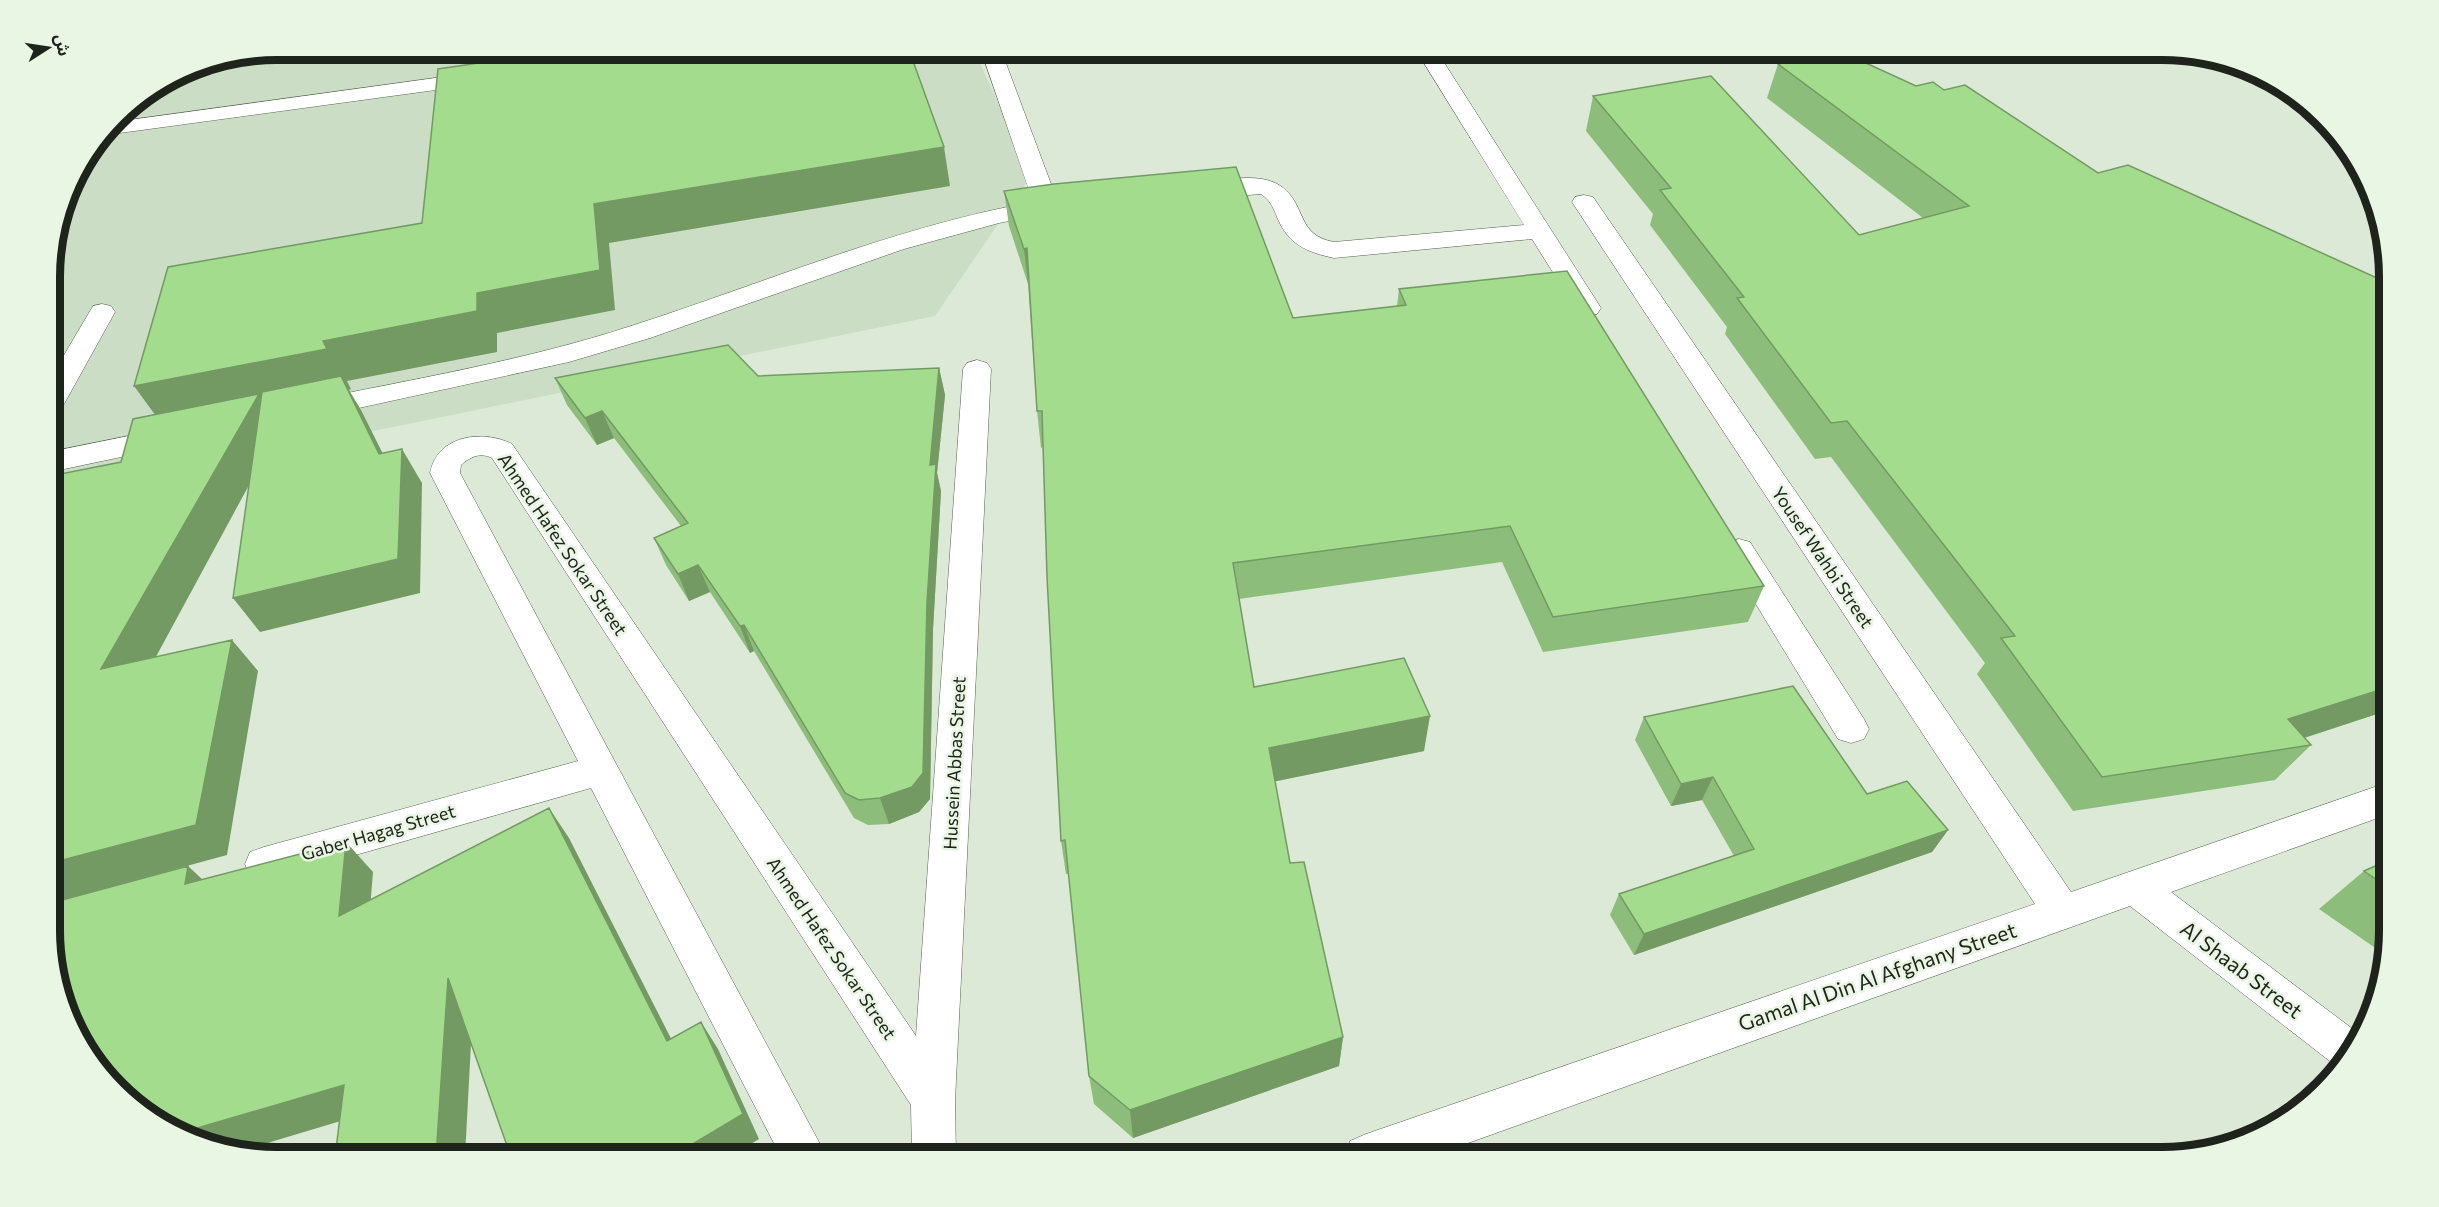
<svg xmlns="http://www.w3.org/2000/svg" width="2439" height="1207" font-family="Commissioner,'Noto Sans Arabic',sans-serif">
<rect width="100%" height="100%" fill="#dbe9d6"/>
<path fill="#cbddc5" d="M277,50H974L1031,176L935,316L51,497L50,262L73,177L127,106L191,67Z"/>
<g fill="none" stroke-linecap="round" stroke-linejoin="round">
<g stroke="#556150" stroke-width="1">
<path id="minor" d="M546,50H602L599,54L592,56L520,65L513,63L509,59L513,55Z
M981,50H1001L1057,200L1064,206L1061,211L999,223L904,249L650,338L569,362L313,418L303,416L299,409L303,402L313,400C419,378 527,360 631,326C765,283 894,227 1033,202Z
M1416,50H1436L1601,308L1597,314L1588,316L1579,314L1532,239L1334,258C1306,252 1288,244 1277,217C1273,207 1270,200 1261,194L1199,199L1191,197L1187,192L1191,187C1215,181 1260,170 1282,187C1307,206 1296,235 1334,242L1524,225Z
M479,72L487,73L490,78L487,83L105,135L115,122Z
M1584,195L1593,197L2071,892L2389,782V814L2171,892L2362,1036L2340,1069L2130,906L1429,1157H1344L1350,1141L1366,1134L2035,904L1572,202L1575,197Z
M102,304L111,306L115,312L64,404L60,411L50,413V379L93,306Z
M977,360L987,363L991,369L955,1100L956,1157H912L911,1105L492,458C480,452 470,457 461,465L460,473L827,1157H781L591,788L264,881L250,876L245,864L250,852L264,847L578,761L430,473C437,435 483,429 512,444L916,1036L963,369L967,363Z
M168,428L178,431L183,438L178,445L50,472V452Z
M1739,539L1750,542L1864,719L1869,729L1864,739L1851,743L1838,739L1723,550L1728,542Z"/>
</g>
<use href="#minor" fill="#fff" fill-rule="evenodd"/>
</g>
<path fill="#8dbd7a" d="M1778,64L1944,90L2098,173L2388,283L2389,710L2304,738L2311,745L2275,780L2073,811L1977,674L1985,663L1831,457L1815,459L1725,334L1727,327L1650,225L1653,214L1586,131L1593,96L1859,235L1923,218L1767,98Z
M1004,191L1293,318L1397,306L1399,289L1764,586L1748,622L1543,652L1502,562L1239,599L1254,687L1424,751L1275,781L1290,863L1343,1037L1339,1066L1133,1138L1094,1104L1089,1076L1069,874H1066L1061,841L1043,447L1041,448L1037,411L1028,284L1009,226Z
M939,368L945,395L937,473L941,491L933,629L930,799L919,812L889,824L868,825L854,818L754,651L750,653L710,592L689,601L666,565L654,538L681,526L614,438L597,445L567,405L555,378L758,376Z
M1644,717L1867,794L1948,830L1932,852L1634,955L1610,915L1619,894L1734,856L1702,800L1671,806L1635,740Z
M2389,860L2390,930L2384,954L2319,909L2364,871Z"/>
<path fill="#739a63" d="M944,147L950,186L609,243L615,310L497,333V352L347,381L351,389L349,390L361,410L400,488L281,426L132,701L101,669L164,427L134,386L323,341L477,293L594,204Z
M1027,248L1028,284L1024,249Z
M939,368L945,395L937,473L941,491L933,629L930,799L919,812L889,824L880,798L930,465Z
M602,411L614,438L597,445L585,418Z
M402,449L422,483L420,593L260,632L233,598Z
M698,565L710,592L689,601L678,574Z
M744,625L754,651L750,653L740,626Z
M232,640L258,671L227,855L51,903V863Z
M2389,687V710L2258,753L2288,719Z
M1430,716L1424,751L1267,783L1269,748Z
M1713,777L1702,800L1671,806L1681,784Z
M549,808L569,838L686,1068L667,1041Z
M1948,830L1932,852L1634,955L1644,934Z
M346,842L373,872L367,945L339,916Z
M188,866L220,896L185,884Z
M448,978L473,1005L465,1157H436Z
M701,1022L718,1049L759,1139L730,1157H671Z
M1343,1037L1339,1066L1133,1138L1130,1110Z
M344,1085L374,1111L244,1150L177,1134Z"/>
<path fill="#a4dc8e" stroke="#739a63" stroke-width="1.5" d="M615,50H909L944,147L594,204L600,270L477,293V311L323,341L327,349L134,386L168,267L422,223L438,69L562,51L563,57Z
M1844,53L1916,86L1933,82L1944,90L1965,85L2098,173L2128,165L2388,283L2389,687L2288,719L2311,745L2102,777L2001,638L2015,636L1847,421L1831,423L1737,298L1744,297L1660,190L1671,188L1593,96L1711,76L1859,235L1969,206L1778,64Z
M1236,167L1293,318L1406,305L1399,289L1567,271L1764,586L1553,617L1510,526L1233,563L1254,687L1404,658L1430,716L1269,748L1290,863L1304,862L1343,1037L1130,1110L1089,1076L1065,840L1061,841L1047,577L1042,411H1037L1027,248L1024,249L1004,191L1054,184Z
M728,345L758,376L939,368L930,465L936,464L927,602L923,773L912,787L880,798L859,800L845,793L744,625L740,626L698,565L678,574L654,538L688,523L602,411L585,418L555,378Z
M341,376L379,454L402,449L398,559L233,598L262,392Z
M259,394L101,669L232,640L196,825L51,863L50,476L121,462L133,419Z
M1793,686L1867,794L1907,781L1948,830L1644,934L1619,894L1754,849L1713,777L1681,784L1644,717Z
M549,808L667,1041L701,1022L743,1114L671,1157H511L448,978L436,1157H335L344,1085L177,1134L96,1068L67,1016L51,960V903L188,866L185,884L346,842L339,916Z
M2389,860V888L2364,871Z"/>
<g text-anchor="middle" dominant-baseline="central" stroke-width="5" stroke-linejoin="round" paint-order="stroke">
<g font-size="18" fill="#1e231c" stroke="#e8f6e3">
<text transform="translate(563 544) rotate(56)">Ahmed Hafez Sokar Street</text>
<text transform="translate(1823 557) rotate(56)">Yousef Wahbi Street</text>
<text transform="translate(954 763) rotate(-87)">Hussein Abbas Street</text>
<text transform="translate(378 832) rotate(-16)">Gaber Hagag Street</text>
<text transform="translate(832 948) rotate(56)">Ahmed Hafez Sokar Street</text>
</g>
<g font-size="21" fill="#1e231c" stroke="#e8f6e3">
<text transform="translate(2242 969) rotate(37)">Al Shaab Street</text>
<text transform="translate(1877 976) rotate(-19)">Gamal Al Din Al Afghany Street</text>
</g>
</g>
<path d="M0 0H2439V1207H0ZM277 60H2162A217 217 0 0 1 2379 277V930A217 217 0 0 1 2162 1147H277A217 217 0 0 1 60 930V277A217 217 0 0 1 277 60Z" fill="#e8f6e3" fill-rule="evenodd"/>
<path fill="none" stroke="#1e231c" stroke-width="8" d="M277 60H2162A217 217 0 0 1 2379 277V930A217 217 0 0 1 2162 1147H277A217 217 0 0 1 60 930V277A217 217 0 0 1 277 60Z"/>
<g transform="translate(48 48) rotate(78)" stroke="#e8f6e3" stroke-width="4.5" paint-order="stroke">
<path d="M0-4.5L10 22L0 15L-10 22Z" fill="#1e231c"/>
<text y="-9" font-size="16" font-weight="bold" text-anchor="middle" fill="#1e231c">ش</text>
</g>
</svg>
